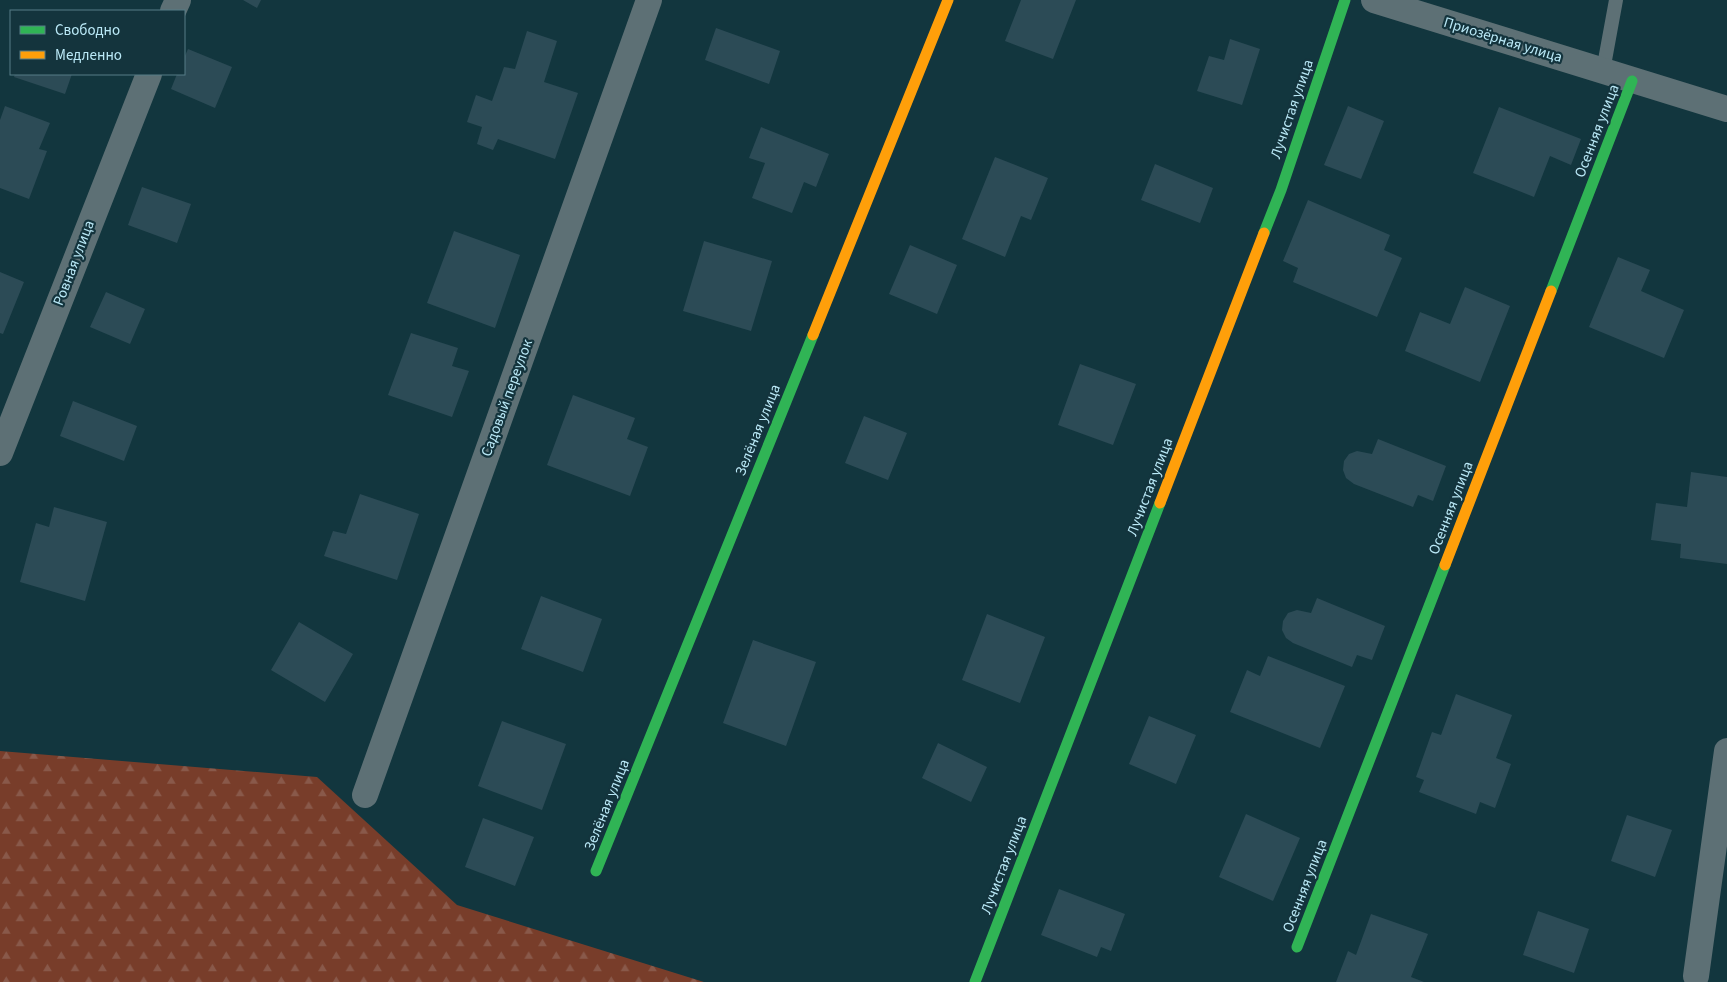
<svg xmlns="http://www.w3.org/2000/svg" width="1727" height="982" font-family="'Source Sans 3',sans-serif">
<defs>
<pattern id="forest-firs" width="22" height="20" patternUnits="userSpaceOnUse" patternTransform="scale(1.25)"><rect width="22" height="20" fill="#783d2a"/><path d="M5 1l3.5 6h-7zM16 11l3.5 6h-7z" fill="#89594a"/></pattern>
</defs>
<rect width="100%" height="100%" fill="#12363e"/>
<path fill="url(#forest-firs)" d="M0,751L317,777L457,905L704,982H0Z"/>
<path fill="#2c4b56" d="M243,0H261L257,8Z
M1021,0H1076L1053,59L1005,41Z
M716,28L780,51L769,84L705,60Z
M527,31L557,41L544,82L578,93L555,159L498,139L493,150L477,144L482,127L467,122L476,95L492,101L504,67L515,69Z
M1230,39L1260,49L1242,105L1197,91L1209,56L1224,60Z
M188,49L232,67L215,108L171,89L177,74H184V58Z
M15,74H72L65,94L14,77Z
M5,106L50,123L39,149L47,151L29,199L0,188V120Z
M1348,106L1384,121L1361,179L1324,165Z
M1499,107L1581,139L1571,165L1550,156L1534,197L1473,173Z
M761,127L829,154L816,187L804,182L792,213L752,198L765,163L749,158Z
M995,157L1048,178L1031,220L1021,216L1005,257L962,239Z
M1155,164L1213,188L1200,223L1141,200Z
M142,187L191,204L177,243L128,225Z
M1308,200L1390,235L1384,250L1402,258L1377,317L1293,282L1298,268L1283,261Z
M454,231L520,255L495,328L427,303Z
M704,241L772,261L751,331L683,311Z
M910,245L957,265L937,314L889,294Z
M1618,257L1650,270L1641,291L1684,310L1664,358L1589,327Z
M0,272L24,282L3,334L0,333Z
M1465,287L1510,306L1480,382L1405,351L1420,312L1450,324Z
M106,292L145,309L130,344L90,327Z
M411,333L458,348L452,366L469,371L452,417L388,395Z
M1080,364L1136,384L1113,445L1058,425Z
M573,395L635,418L627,439L648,447L630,496L547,465Z
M73,401L137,426L124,461L60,436Z
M864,416L907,433L888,480L845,463Z
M1378,439L1446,466L1433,501L1418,495L1413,507L1354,484L1346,478L1343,470L1344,461L1349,454L1357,451L1372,454Z
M1691,472L1727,477V564L1680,558L1681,544L1651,540L1656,503L1687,507Z
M360,494L419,514L397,580L324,556L333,531L346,534Z
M54,507L107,522L85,601L20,582L36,523L49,527Z
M541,596L602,619L583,672L521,649Z
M1317,598L1385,626L1372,660L1357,655L1352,667L1293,643L1286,638L1282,630L1283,621L1288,613L1297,610L1311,613Z
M987,614L1045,637L1020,703L962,680Z
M299,622L353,654L325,702L271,670Z
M753,640L816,662L786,746L723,723Z
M1268,656L1345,686L1320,748L1230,712L1247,670L1260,676Z
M1456,694L1512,715L1496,758L1511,764L1495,808L1480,802L1476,814L1419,792L1424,780L1416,777L1432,732L1441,735Z
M1149,716L1196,735L1176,784L1129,764Z
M502,721L566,744L542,810L478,786Z
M938,743L987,767L971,802L922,778Z
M1246,814L1300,838L1273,901L1219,877Z
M1627,815L1672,830L1655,877L1611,861Z
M483,818L534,837L515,886L465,867Z
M1059,889L1125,914L1111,951L1101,947L1097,957L1041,935Z
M1538,911L1589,929L1574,973L1523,955Z
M1371,914L1428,934L1411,977L1424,982H1336L1348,951L1356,955Z"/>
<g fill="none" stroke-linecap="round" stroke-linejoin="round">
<path stroke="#5d7075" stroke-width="14" d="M1603,71L1616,0"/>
<path stroke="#5d7075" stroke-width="26" d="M1374,0L1727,109
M173,11L178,0
M0,453L149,74
M365,795L649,0
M1696,976L1727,751"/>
<path stroke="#30b455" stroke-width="11" d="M1264,233L1281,190L1345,0
M1551,291L1632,81
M596,871L813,335
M1297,947L1445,565
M975,982L1160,503"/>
<path stroke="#ff9f0a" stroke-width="11" d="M813,335L948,0
M1160,503L1264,233
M1445,565L1551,291"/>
</g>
<g text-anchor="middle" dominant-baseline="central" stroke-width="4.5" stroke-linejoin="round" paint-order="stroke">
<g font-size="15" fill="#bae9f7" stroke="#14343d">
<text transform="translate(1503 40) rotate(17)">Приозёрная улица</text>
<text transform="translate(1292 109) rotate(-71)">Лучистая улица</text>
<text transform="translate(1597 131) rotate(-69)">Осенняя улица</text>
<text transform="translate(74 263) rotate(-69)">Ровная улица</text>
<text transform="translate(507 398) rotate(-70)">Садовый переулок</text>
<text transform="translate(758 430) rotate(-68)">Зелёная улица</text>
<text transform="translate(1150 487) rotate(-69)">Лучистая улица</text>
<text transform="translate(1451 508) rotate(-69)">Осенняя улица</text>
<text transform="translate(607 805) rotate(-68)">Зелёная улица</text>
<text transform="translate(1004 865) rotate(-69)">Лучистая улица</text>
<text transform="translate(1305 886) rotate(-69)">Осенняя улица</text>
</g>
</g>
<rect x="10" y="10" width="175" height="65" fill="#14343d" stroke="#567c87"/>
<rect x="20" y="26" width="25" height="8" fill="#30b455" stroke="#567c87"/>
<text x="55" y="35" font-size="15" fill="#bae9f7">Свободно</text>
<rect x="20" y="51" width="25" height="8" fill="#ff9f0a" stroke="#567c87"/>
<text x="55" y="60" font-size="15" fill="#bae9f7">Медленно</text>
</svg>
